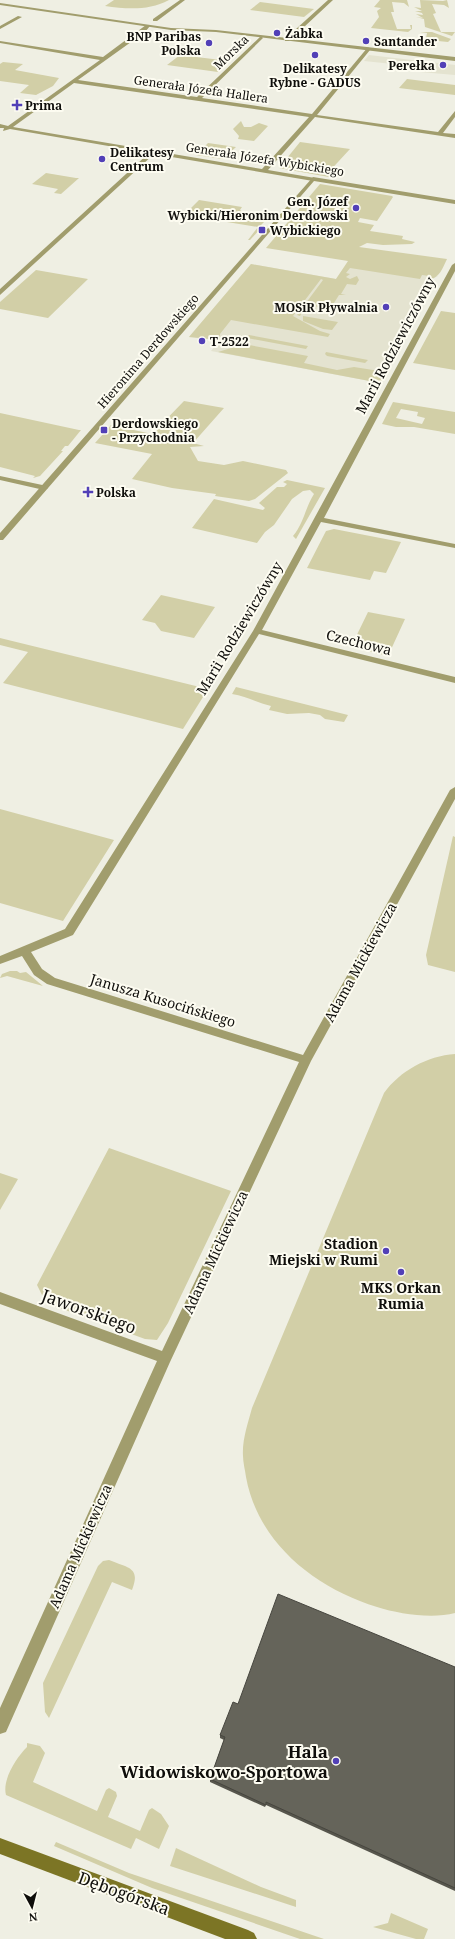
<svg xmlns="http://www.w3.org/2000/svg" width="455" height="1939" font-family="'Noto Serif',serif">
<rect width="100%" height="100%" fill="#efefe3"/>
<path fill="#e4e3d0" d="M369,55L455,65V75L420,72L422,67L364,61Z
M348,263L438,276L429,280L423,288L390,347L389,349L392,351L387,360L389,366L380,383L211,351L220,340L189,337L251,264L336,279Z"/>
<path fill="#d2cfa7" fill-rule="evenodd" d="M114,0H169C148,11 127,9 105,6Z
M380,0H407L409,7L404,3L392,2L394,12H391L397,29H411L410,25H412V29L408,32L371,28L379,17L377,11L381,8L374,7Z
M420,0L443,1L447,0L449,8L444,5L432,4L436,13L433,14L441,32H455L452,36L425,27L424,19L416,17L423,18L416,14L423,15L422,13L415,11H422L414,7L421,8Z
M260,2L314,9L304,17L250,10Z
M420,32H432L451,39L448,42L418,39L426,38L427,33Z
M180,55L229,61L218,72L167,65Z
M3,62L23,64L15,70L59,78L53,86L36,95L20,93L29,85L0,81V64Z
M407,79L455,85V95L399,88Z
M241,121L244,127H251L259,123L268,126L254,141L238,139L239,136L233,129Z
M300,142L350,149L326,175L330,176L329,177L279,168Z
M208,143L236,147L223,159L196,155Z
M46,173L76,178H79L61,194L54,193L58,189L32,184Z
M320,184L392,196L393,197L377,221L360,218L358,222L374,225L370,231L403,236L402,239L415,242L412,244L383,245L367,243L359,247L447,259C442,269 440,278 428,280L429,276L422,275L420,279L350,268L346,273L350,274L346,277L350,279L357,276L359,280L356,285L347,284L341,294L346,295H339L334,303L341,305L337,310L307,305L300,316L297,315L323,280L321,279L293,316L320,331L330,334L328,337L231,320L220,334V340L189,337L251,264L336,279L348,261L266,248Z
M199,200L242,207L240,210L246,215L245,220L258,222L264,216L271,215L259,227L261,228L250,240H248L258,227L184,215Z
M36,270L88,279L48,318L0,309V302Z
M441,311L455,313V370L413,363Z
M303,316L338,322L332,330L323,329L303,321Z
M249,335L308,346L306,349L247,338Z
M244,344L308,356L304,363L337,370L354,367L386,372L380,383L218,352Z
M326,352L368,360L365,363L327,356L325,354Z
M184,401L224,408L193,443L204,446L190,447L198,461L224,465L243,461L286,470L288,473L255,499L249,501L215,496L216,494L172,488L132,479L152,454L95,443L111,425L152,434Z
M393,402L455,412V434L414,427H396L382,424ZM401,409L418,412L417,416L425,418L422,424L396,418Z
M0,413L79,430H81L68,446H65L61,451H63L40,476L33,478L35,476L0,467Z
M287,480L325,488L296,539L293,536C304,523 305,508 314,494L310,490L303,491L292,499L274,525L265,532L257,543L192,528L214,499L263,510L265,508L259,503L277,487H284L287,484L283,482Z
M334,529L401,542L386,573L374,571L370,580L307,568L326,531Z
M161,595L215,607L194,638L161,631L155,623L142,620Z
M368,612L405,619L388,656L351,647Z
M0,638L208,689L183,729L3,683L28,652L0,645Z
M236,687L348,715L344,722L325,719L320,715L309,713L287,714L269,710L271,706C257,703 246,696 232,694Z
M0,809L114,840L63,921L0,903Z
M453,836L455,837V972L428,965L426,955Z
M10,971H17L20,973L26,972L43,986L7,976L0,978L2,974Z
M455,1054V1613C432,1619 399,1614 377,1607C315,1588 258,1543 246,1477C245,1470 243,1462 243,1456C242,1440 248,1423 252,1408L384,1093C400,1071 427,1056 455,1054Z
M109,1148L231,1191L168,1323L157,1340L145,1339L46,1303L37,1285Z
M0,1173L18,1179L0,1210Z
M109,1560C128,1568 141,1567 132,1590L112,1582L49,1718L45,1712L43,1683L98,1566L103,1561Z
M27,1743L40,1746L45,1753L33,1782L97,1811L106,1790L109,1788L116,1792L117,1796L108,1817L140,1831L149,1810L152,1808L161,1814L169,1826L159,1849L136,1838L131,1849L6,1795C2,1780 16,1758 27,1747Z
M56,1842L129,1873L324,1939H300L152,1888L54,1846Z
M176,1848L261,1887L296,1900V1907L170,1866Z
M391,1913L428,1929L424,1939H416L373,1927L388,1923Z"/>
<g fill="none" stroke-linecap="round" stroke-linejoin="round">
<path fill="#a19d6d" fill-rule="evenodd" d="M180,0H185L157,21H153V19Z
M328,0H333L289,41H285V39Z
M18,16L22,17L0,29V26Z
M146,25L150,26L145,32L78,80L197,97L261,36L263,38L202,98L312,114L368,47L370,50L317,115L438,132L455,111V117L443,133L455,134V138L315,117L268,170L315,178V180L313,181L154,154L0,295V289L149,153L10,129L3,131L4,128H0V124L8,126L100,60L0,43V41L103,57ZM74,83L309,117L262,169L13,127Z
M455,263V271L324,518L455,544V548L321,522L262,630L455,677V683L259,634L73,935L31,952L42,969L55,978L303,1055L450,790L455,787V799L311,1061L170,1362L6,1732L0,1734V1708L157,1361L0,1304V1292L162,1351L299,1062L47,984L34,975L22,956L0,964V956L65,929L253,631L452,265Z
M0,476L47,486L48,488L44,490L0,480Z"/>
<path fill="#a19d6d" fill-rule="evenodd" d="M0,3L171,28L216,30L455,57V61L216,32L171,30L0,5Z
M313,177L455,200V204L314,181L3,540H0V533Z"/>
<path fill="#7c7525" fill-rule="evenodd" d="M0,1838L248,1930L254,1933L257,1939H225L0,1854Z"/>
</g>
<path fill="#57564d" d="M455,1667V1891L266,1805L265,1807L210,1782V1779L224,1740L220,1738V1735L238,1704Z"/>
<path fill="#65645a" stroke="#47463f" d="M278,1594L455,1667V1888L266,1802V1805L210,1779L225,1737L220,1735L233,1702L238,1704Z"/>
<g fill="#5240b7" stroke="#fdfcf1" stroke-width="1.5">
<circle cx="277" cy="33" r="4"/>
<circle cx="366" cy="41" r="4"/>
<circle cx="209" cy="43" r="4"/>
<circle cx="315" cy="55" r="4"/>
<circle cx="443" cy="65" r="4"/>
<path d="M15 99h4v4h4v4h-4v4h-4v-4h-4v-4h4z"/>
<circle cx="102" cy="159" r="4"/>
<circle cx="356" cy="208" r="4"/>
<rect x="258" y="226" width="8" height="8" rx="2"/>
<circle cx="386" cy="307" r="4"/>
<circle cx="202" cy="341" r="4"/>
<rect x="100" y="426" width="8" height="8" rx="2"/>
<path d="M86 486h4v4h4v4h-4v4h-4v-4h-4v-4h4z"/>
<circle cx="386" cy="1251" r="4"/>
<circle cx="401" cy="1272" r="4"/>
<circle cx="336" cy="1761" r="4"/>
</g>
<g text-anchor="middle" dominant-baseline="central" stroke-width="4" stroke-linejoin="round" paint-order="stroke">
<g font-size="12" font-weight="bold" fill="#0f0e0b" stroke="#fdfcf1" text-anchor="start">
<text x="285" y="33">Żabka</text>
<text x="201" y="36" text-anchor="end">BNP Paribas<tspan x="201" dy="14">Polska</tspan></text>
<text x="374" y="41">Santander</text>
<text x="435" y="65" text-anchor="end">Perełka</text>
<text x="315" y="68" text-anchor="middle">Delikatesy<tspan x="315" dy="14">Rybne - GADUS</tspan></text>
<text x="25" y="105">Prima</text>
<text x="110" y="152">Delikatesy<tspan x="110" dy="14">Centrum</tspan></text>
<text x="348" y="201" text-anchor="end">Gen. Józef<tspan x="348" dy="14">Wybicki/Hieronim Derdowski</tspan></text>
<text x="270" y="230">Wybickiego</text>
<text x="378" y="307" text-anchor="end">MOSiR Pływalnia</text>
<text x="210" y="341">T-2522</text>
<text x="112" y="423">Derdowskiego<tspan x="112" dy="14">- Przychodnia</tspan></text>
<text x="96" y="492">Polska</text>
</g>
<g font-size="12" fill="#0f0e0b" stroke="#fdfcf1">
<text transform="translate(231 52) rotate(-44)">Morska</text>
<text transform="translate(201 89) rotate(8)">Generała Józefa Hallera</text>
<text transform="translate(265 159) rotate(9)">Generała Józefa Wybickiego</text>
<text transform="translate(148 351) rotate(-49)">Hieronima Derdowskiego</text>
</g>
<g font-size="14" fill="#0f0e0b" stroke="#fdfcf1">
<text transform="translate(395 345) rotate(-62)">Marii Rodziewiczówny</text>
<text transform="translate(239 628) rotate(-59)">Marii Rodziewiczówny</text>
<text transform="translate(359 642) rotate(14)">Czechowa</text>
<text transform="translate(360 962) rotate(-61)">Adama Mickiewicza</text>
<text transform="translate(163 1000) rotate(17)">Janusza Kusocińskiego</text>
<text transform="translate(215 1252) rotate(-65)">Adama Mickiewicza</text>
<text transform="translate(80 1546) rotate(-66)">Adama Mickiewicza</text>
</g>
<g font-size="14" font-weight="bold" fill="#0f0e0b" stroke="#fdfcf1" text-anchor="end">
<text x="378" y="1243">Stadion<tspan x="378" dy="16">Miejski w Rumi</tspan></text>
<text x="401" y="1287" text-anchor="middle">MKS Orkan<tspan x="401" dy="16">Rumia</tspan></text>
</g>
<g font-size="17" fill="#0f0e0b" stroke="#fdfcf1">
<text transform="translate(89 1311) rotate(20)">Jaworskiego</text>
<text transform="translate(124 1893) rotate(20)">Dębogórska</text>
</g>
<g font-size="17" font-weight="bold" fill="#0f0e0b" stroke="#fdfcf1" text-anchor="end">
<text x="328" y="1751">Hala<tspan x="328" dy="20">Widowiskowo-Sportowa</tspan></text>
</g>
</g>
<g transform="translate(32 1907) rotate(173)" stroke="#fdfcf1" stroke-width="3" paint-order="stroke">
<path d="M0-3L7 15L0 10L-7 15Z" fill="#0f0e0b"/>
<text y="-6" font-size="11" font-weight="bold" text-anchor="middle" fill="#0f0e0b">N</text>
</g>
</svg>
